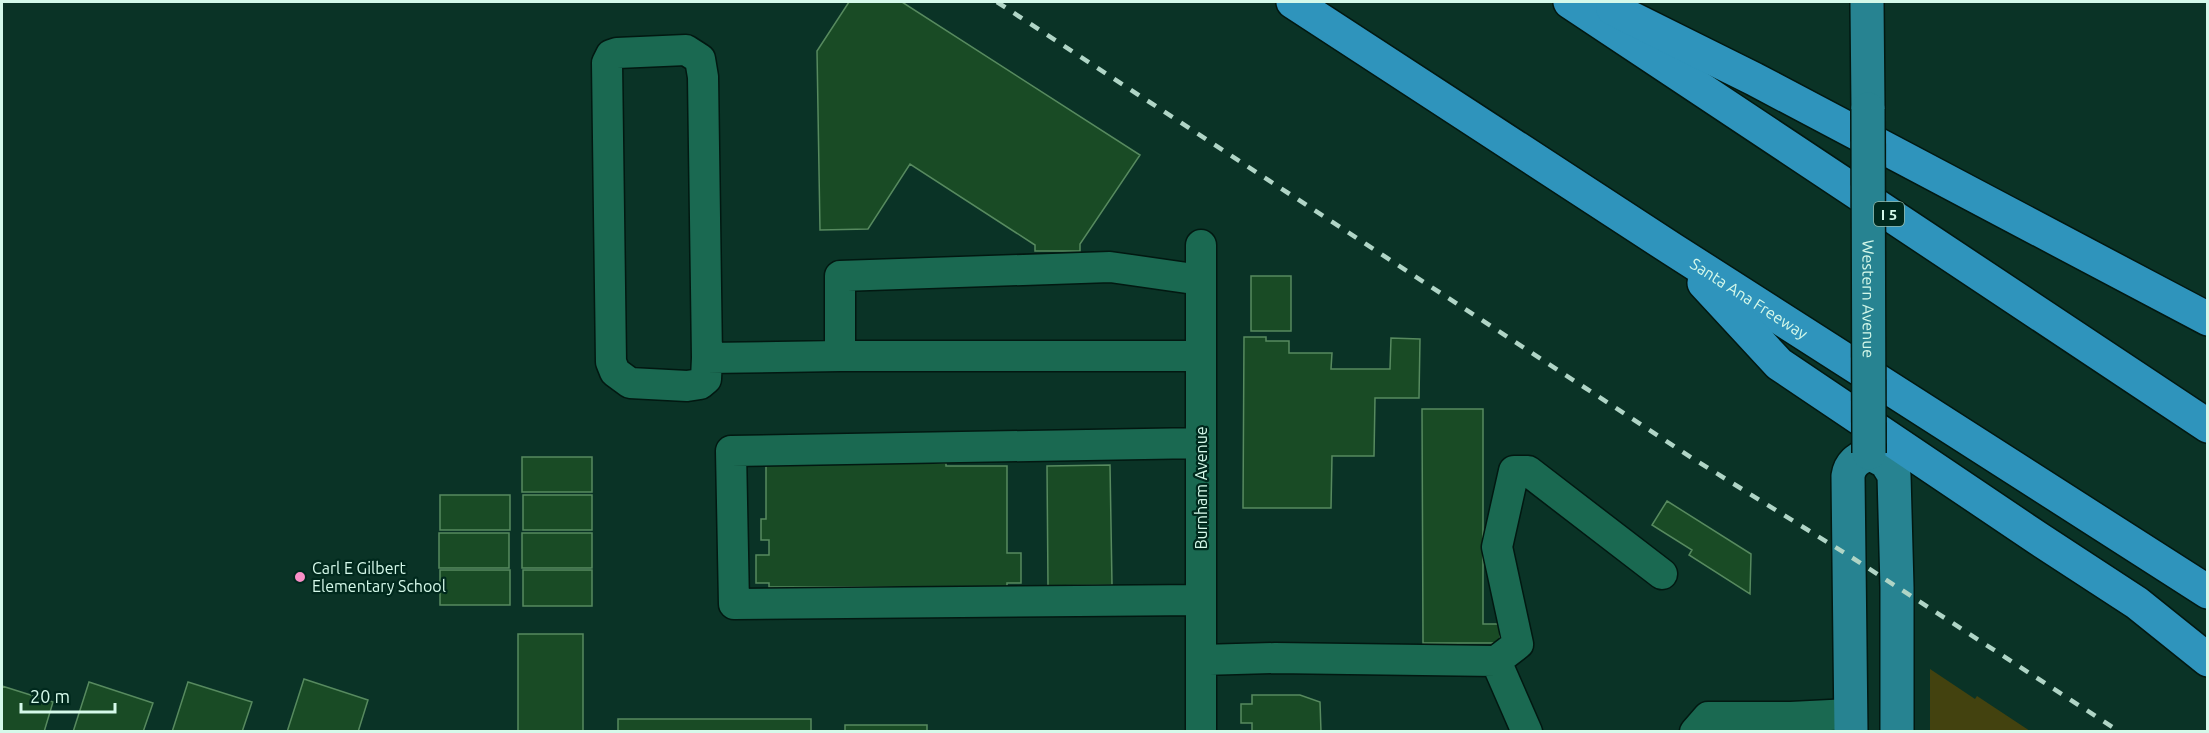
<svg xmlns="http://www.w3.org/2000/svg" width="2209" height="733" font-family="Ubuntu,sans-serif">
<rect width="100%" height="100%" fill="#0a3326"/>
<path fill="#43420f" d="M1930,669L1975,699L1977,696L2030,731H1930Z"/>
<path fill="#194b25" stroke="#578a5f" stroke-width="1.5" d="M849,2H902L1140,155L1080,244V251H1035V245L910,164L868,229L820,230L817,51Z
M1251,276H1291V331H1251Z
M1244,337H1266V341H1289V353H1332L1331,369H1390L1391,338L1420,339L1419,398H1375L1374,456H1332L1331,508H1243Z
M1422,409H1483V624H1500V643H1423Z
M522,457H592V492H522Z
M766,463H946V466H1007V553H1021V583H1007V587H769V583H756V555H769V540H761V519H766Z
M1110,465L1112,585L1048,586L1047,466Z
M440,495H510V530H440Z
M523,495H592V530H523Z
M1667,501L1751,554L1750,594L1689,555L1692,550L1652,525Z
M439,533H509V568H439Z
M522,533H592V568H522Z
M440,570H510V605H440Z
M523,570H592V606H523Z
M518,634H583V732H518Z
M304,679L368,700L358,732H287Z
M89,682L153,703L143,732H73Z
M188,682L252,702L242,732H172Z
M2,686L53,702L44,732H2Z
M1252,695H1300L1320,702L1321,732H1252V723H1241V704H1252Z
M618,719H811V732H618Z
M845,725H927V732H845Z"/>
<g fill="none" stroke-linecap="round" stroke-linejoin="round">
<g stroke="#021811" stroke-width="33">
<path id="minor" d="M1201,245V732
M1201,280L1110,267L840,276V356H1201
M707,358L706,379L700,384L687,386L630,383L615,372L611,362L607,63L611,55L617,53L686,50L700,59L703,77L707,358L840,356
M1201,443L731,451L734,604L1201,600
M1201,660L1275,658L1496,661L1518,644L1497,547L1514,471H1528L1662,574
M1496,661L1527,732
M1695,732L1708,717H1791L1850,714"/>
</g>
<g stroke="#021811" stroke-width="36">
<path id="major" d="M1867,2L1868,109
M1851,732L1848,476C1850,463 1858,459 1869,453L1886,462L1894,475L1897,587V732"/>
</g>
<g stroke="#021811" stroke-width="36">
<g id="highway">
<path id="s1" d="M1293,2L1672,249L2208,592"/>
<path d="M1570,2L2208,426"/>
<path d="M1613,9L1754,79L2208,319"/>
<path d="M1704,283L1779,364L2039,539L2137,603L2208,660"/>
</g>
</g>
<use href="#minor" stroke="#1a6951" stroke-width="30"/>
<use href="#major" stroke="#278391" stroke-width="33"/>
<use href="#highway" stroke="#2f94bc" stroke-width="33"/>
<path stroke="#b0d5c6" stroke-width="4.5" stroke-dasharray="10 10" stroke-linecap="butt" d="M997,2L1692,458L1848,555L2120,732"/>
<g stroke="#021811" stroke-width="36" stroke-linecap="butt">
<g id="major-bridge">
<path id="s2" d="M1868,109L1869,453"/>
</g>
</g>
<use href="#major-bridge" stroke="#278391" stroke-width="33"/>
</g>
<circle fill="#fa8fc7" stroke="#00291d" stroke-width="2" cx="300" cy="577" r="6"/>
<g text-anchor="middle" dominant-baseline="central" stroke-width="4.5" stroke-linejoin="round" paint-order="stroke">
<rect fill="#00291d" stroke="#95bbac" stroke-width="1.5" x="1874" y="202" width="30" height="24" rx="4.5"/>
<g font-size="15" font-weight="bold" fill="#d5f9ea">
<text x="1889" y="214">I 5</text>
</g>
<g font-size="16" fill="#d5f9ea" stroke="#00291d">
<text stroke="none"><textPath href="#s1" startOffset="544">Santa Ana Freeway</textPath></text>
<text stroke="none"><textPath href="#s2" startOffset="190">Western Avenue</textPath></text>
<text transform="translate(1201 488) rotate(-90)">Burnham Avenue</text>
</g>
<g font-size="16" fill="#d5f9ea" stroke="#00291d" text-anchor="start">
<text x="312" y="568">Carl E Gilbert<tspan x="312" dy="18">Elementary School</tspan></text>
</g>
</g>
<rect width="2209" height="733" fill="none" stroke="#d5f9ea" stroke-width="6"/>
<path d="M21 703v9h94v-9" fill="none" stroke="#d5f9ea" stroke-width="3"/>
<text x="30" y="703" font-size="18" fill="#d5f9ea" stroke="#00291d" stroke-width="4.5" paint-order="stroke">20 m</text>
</svg>
